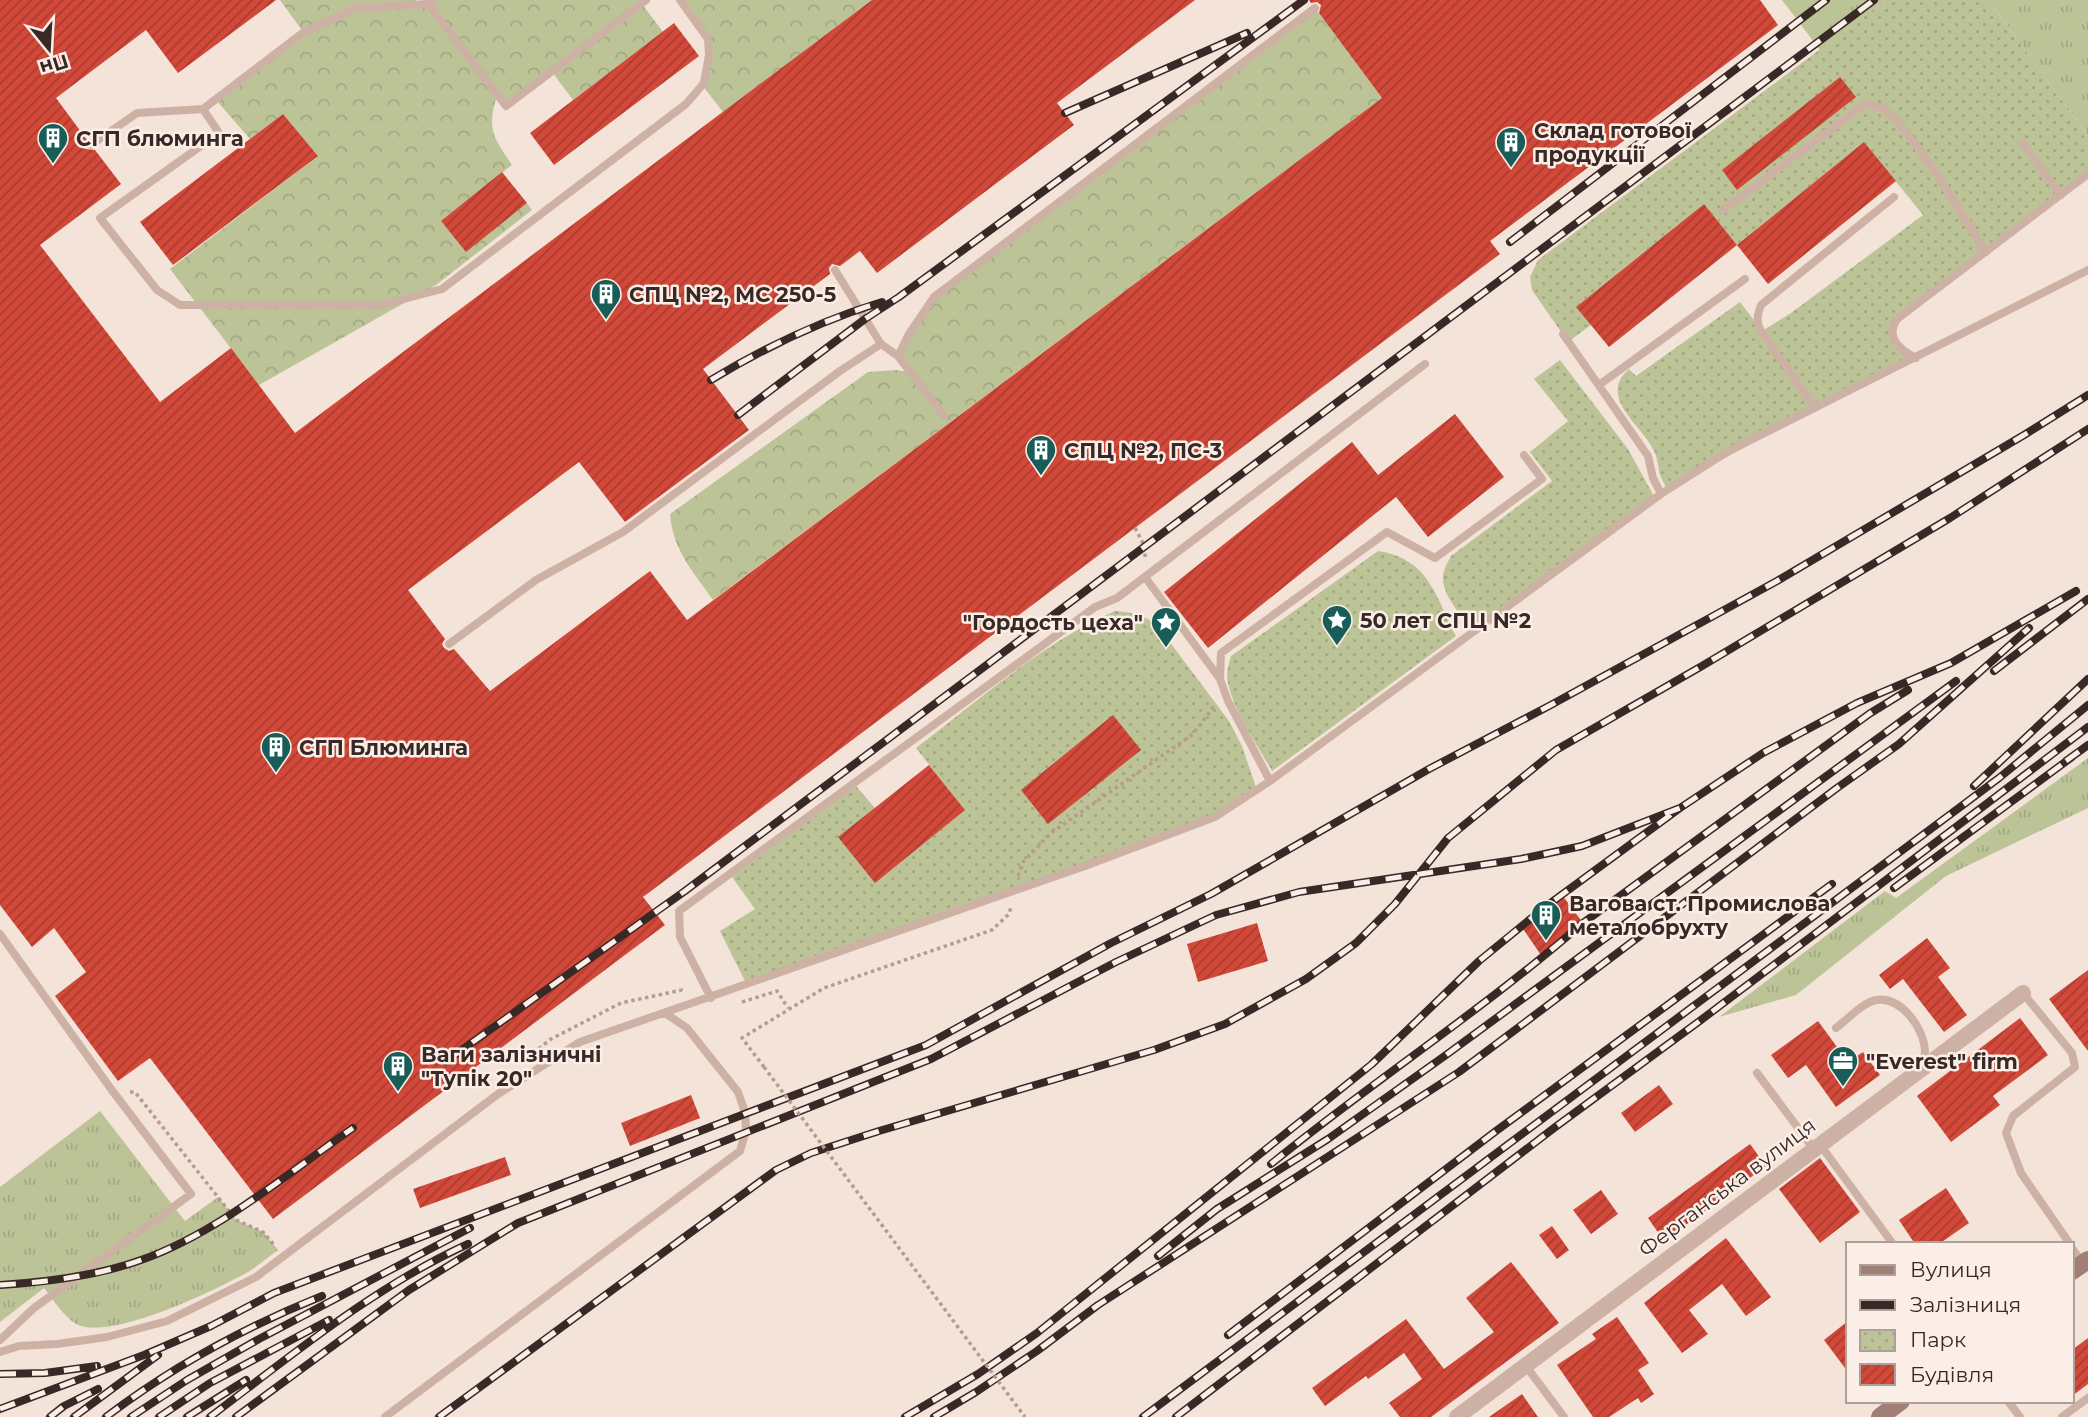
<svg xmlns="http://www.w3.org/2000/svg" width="2088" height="1417" font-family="Montserrat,sans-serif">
<defs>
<pattern id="grass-tufts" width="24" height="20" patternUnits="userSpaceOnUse" patternTransform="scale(1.75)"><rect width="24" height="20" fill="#bcc497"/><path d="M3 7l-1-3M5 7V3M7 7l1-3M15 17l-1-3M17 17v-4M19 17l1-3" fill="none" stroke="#a2a882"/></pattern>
<pattern id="forest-crowns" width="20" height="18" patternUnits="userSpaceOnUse" patternTransform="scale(1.75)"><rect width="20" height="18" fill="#bcc497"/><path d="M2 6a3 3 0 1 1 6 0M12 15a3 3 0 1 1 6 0" fill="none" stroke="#a2a882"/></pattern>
<pattern id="park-dots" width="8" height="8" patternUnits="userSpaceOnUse" patternTransform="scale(1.75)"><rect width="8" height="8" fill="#bcc497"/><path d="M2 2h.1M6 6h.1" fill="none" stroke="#a2a882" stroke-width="1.8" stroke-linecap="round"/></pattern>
<pattern id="building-hatch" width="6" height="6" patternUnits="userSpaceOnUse" patternTransform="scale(1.75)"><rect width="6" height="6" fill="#d24839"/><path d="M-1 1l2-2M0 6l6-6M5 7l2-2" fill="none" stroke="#ab3c30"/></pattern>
</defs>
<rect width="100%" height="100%" fill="#f4e3d9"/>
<path fill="url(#grass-tufts)" d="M1782,0H1886L1820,50Z
M1988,0H2088V135Z
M2088,758V808L1946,876L1796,995L1719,1017L1885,891L1896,898Z
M100,1111L185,1221L218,1197L236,1220L263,1232L278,1250C268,1257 258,1266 248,1272C216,1290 109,1342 76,1324C63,1316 53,1299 44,1288L0,1322V1187Z"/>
<path fill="url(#forest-crowns)" d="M280,0H416L415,4L433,0H646L642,4L663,32L573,100L552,72L506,106L497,95C487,130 492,135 512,165L441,221L466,251L527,203L532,210L436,285L259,385L170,269L318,156L283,114L250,139L216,100L304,33Z
M680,0H872L723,112L702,85L708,39Z
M1315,8L1382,98L713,600C693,571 673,551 670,514L868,372L896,370L909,372L898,356L934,297Z"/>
<path fill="url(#park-dots)" d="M1886,0H1988L2088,135V174L1897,319L1892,334L1916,358L1815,408L1667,490C1665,485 1662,480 1660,475C1658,468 1658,460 1655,453C1644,426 1596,398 1629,369L1636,376L1740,302L1762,331L1791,313L1923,215L1864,142L1737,245L1704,204L1577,306L1591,325L1568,342L1532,290L1530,277L1538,260Z
M1560,360L1628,449L1655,498L1473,632C1463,617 1442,596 1443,577C1443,570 1448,562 1451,556L1552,481L1530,452L1568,421L1534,379Z
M1378,551C1429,559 1435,595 1456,636L1272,771C1258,746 1234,712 1228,683C1226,674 1228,666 1231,656Z
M1115,611C1132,612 1144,615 1157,625L1229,721L1242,746L1257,790L1215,817L747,985L720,931L755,909L732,877L856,786L875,808V882L965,810L916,748C979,700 1042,643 1115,611Z"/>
<path fill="url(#building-hatch)" d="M0,0H276L178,73L146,30L56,98L87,140L84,145L86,149L95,150L121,184L40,245L160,402L231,348L295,433L872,0H1195L1057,103L1074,125L877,273L860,251L840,266L832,264L829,268L830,274L703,369L749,430L625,522L579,462L408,590L445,639L442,644L444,648L449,651L454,649L490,691L650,571L687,620L1382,98L1319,13L1321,5L1317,2L1311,3L1309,0H1760L1778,25L1490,241L1500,254L643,897L665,925L273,1219L150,1058L118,1081L55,996L86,972L54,928L32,947L0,905Z
M674,23L699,56L554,165L530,133Z
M1840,77L1856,97L1737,190L1722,170Z
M283,114L318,156L173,265L140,222Z
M1864,142L1896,181L1768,284L1737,245Z
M502,172L527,203L466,252L441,221Z
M1704,204L1737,245L1609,347L1576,307Z
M1455,414L1504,477L1428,537L1396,497L1208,648L1164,592L1352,442L1378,475Z
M1113,715L1141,750L1048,824L1021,790Z
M929,765L965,810L875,883L838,837Z
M1562,895L1583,923L1543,958L1521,926Z
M1257,923L1268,961L1198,982L1187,944Z
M1927,938L1950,968L1938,977L1967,1015L1944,1032L1903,979L1890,989L1879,975Z
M2088,970V1051L2049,999Z
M2020,1018L2048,1055L1993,1096L2000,1105L1951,1142L1917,1096Z
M1818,1021L1848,1062L1863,1052L1880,1075L1836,1107L1806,1065L1788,1078L1771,1055Z
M1659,1085L1673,1104L1635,1132L1621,1113Z
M691,1095L700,1118L630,1146L621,1123Z
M1750,1144L1766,1166L1664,1241L1648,1218Z
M505,1157L511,1175L420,1208L413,1189Z
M1820,1158L1860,1212L1820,1243L1779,1189Z
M1946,1188L1969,1223L1939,1244H1915L1899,1220Z
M1601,1190L1618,1214L1591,1234L1573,1210Z
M1552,1226L1569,1250L1557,1259L1539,1235Z
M1726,1238L1771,1297L1746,1316L1722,1284L1689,1310L1708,1334L1682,1353L1644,1303Z
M1511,1262L1559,1323L1431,1417H1400L1389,1403L1422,1379L1404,1353L1368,1379L1366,1376L1325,1406L1312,1388L1406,1319L1444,1369L1494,1332L1466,1298Z
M1617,1317L1649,1363L1638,1370L1654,1394L1641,1403L1638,1398L1609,1417H1593L1557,1365L1596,1339L1592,1334Z
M1848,1321V1372L1824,1340Z
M2088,1338V1384L2072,1396V1350Z
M1522,1394L1538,1417H1489Z"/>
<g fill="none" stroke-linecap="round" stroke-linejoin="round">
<path stroke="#b99a8e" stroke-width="3.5" stroke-dasharray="3.5 3.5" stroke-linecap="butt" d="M1135,528L1145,547V560
M1018,876L1023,862L1051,833L1193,734L1212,709L1214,703
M742,1002L777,991L788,1008
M533,1053L551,1039L621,1003L682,990L684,991
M764,1067L742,1038L824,988L992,930L1009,914L1011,907
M130,1092H135L236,1220L263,1232L275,1246"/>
<path stroke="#cdb1a4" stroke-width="8" d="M428,4L506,106L646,0
M203,109L219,133L100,218L157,290L180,305H381L442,289L686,104L704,83L709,55L708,39L680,0
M2023,144L2061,195
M91,145L137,113L203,109L304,32L356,8L428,4L433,0
M1722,211L1865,104L1883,108L1897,120L1932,167L1986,252
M835,270L881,344L898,356
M1916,358C1899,349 1885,338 1897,319L2088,174
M1599,385L1745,279
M1815,408L1761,331C1756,321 1757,316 1761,305L1894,197
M944,416L898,356L909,334L934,297L1315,8
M1661,494L1727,452L2088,270
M1145,577L1220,679
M449,644L536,580L623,532L840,371L881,344
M1270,781L1661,494L1653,478L1648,456L1563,334
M0,934L111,1089L191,1194L34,1308L0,1340
M2023,993L2072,1053L2075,1067L2013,1116L2006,1133L2021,1173L2070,1244
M711,998L680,937L679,911L1095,607L1117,598L1425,364
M1836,1028C1848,1019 1862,1003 1876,1000C1901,996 1924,1028 1925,1051C1925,1056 1922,1061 1921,1066
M1757,1073L1813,1148L1824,1150L1893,1244
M2072,1248L2083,1263
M0,1352L19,1346L57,1344L107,1337L167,1321L256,1277L498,1094L580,1042L1085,866L1215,817L1270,781L1228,701L1220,679L1221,653L1387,532L1435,558L1542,479L1524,455
M1525,1365L1564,1417
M2008,1401L2020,1417
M385,1417L740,1151L746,1131L745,1112L738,1092L687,1028L665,1013
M2062,1417L2088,1398"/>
<path stroke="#cdb1a4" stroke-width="16" d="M1457,1417L2023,993"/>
<path stroke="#a17f75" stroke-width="18" d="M2072,1271L2088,1260
M1880,1417L1901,1401"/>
<g stroke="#382926" stroke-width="8">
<path id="rail" d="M1065,113L1247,33
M1510,242L1826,0
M711,380C764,348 822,320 882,302
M738,415L865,319L899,297L1304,0
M1994,671L2088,599
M2066,761L2088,745
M1974,786L2088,679
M1894,888L2072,757
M446,1061L685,891L1874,0
M1271,1164C1373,1081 1484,1009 1583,923L1869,714L1908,690
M1158,1256L1217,1209L1328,1139L1446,1055L1956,681
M0,1285C47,1282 97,1276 141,1260C216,1234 288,1173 353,1128
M1228,1335L1496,1131L1832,884
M0,1374L45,1373L97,1366
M0,1409L144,1355L211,1326L274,1293L926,1045L1111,943L1211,894L1429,769L1549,706L1777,581L2024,435L2088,395
M50,1417L64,1406L98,1389
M74,1417L158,1355
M106,1417C172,1367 245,1327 322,1296
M131,1417L187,1380L259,1339L470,1228
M159,1417L210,1383L329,1320
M187,1417L246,1380
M210,1417C292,1355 374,1287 468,1244
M236,1417L409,1290L518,1223L931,1059L1116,962L1216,915L1299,892L1521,859L1582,846L1680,808
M439,1417L776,1170L811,1153L879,1131L1154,1050L1225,1024L1306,979L1356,943L1395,904L1448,838L1556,750L1702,666L1950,518L2088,429
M905,1417L978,1374L1037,1333L1372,1064L1479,961L1545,907L1680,808L1763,753L1857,703L1951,663L2076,591
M934,1417L976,1392L1037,1351L1098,1305L1459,1072L1837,788L1899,744L2029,628
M1143,1417L1999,778L2088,705
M1176,1417L1554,1128L1701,1020L2088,727"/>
</g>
<use href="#rail" stroke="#fbeee6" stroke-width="5" stroke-dasharray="16" stroke-linecap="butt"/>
<path stroke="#b99a8e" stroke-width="3.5" stroke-dasharray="3.5 3.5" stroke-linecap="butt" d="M764,1067L1025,1417"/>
</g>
<defs>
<g id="building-pin" transform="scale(1.575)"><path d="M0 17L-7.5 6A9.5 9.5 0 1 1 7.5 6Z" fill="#185d58" stroke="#fbeee6"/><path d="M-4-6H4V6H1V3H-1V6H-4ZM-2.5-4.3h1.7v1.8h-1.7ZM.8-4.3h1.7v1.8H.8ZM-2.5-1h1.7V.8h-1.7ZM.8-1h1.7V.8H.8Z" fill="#fff"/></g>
<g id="sight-pin" transform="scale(1.575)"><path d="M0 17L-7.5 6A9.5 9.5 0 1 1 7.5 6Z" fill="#185d58" stroke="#fbeee6"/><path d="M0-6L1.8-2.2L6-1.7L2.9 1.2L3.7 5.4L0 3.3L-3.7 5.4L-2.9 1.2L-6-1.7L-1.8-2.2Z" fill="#fff"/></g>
<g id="office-pin" transform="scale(1.575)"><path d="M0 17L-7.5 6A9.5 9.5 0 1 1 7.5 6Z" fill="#185d58" stroke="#fbeee6"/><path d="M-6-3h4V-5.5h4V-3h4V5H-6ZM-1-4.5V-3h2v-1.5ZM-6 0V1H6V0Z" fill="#fff"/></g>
</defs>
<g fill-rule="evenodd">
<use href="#building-pin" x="53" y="138"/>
<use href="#building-pin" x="1511" y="142"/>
<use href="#building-pin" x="606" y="294"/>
<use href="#building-pin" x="1041" y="450"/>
<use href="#sight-pin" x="1337" y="620"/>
<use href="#sight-pin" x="1166" y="622"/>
<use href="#building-pin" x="276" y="747"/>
<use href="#building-pin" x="1546" y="915"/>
<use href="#office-pin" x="1843" y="1061"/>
<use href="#building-pin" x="398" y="1066"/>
</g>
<g text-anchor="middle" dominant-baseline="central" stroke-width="5" stroke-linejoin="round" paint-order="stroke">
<g font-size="21" font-weight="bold" fill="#382926" stroke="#fbeee6" text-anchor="start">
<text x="1534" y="130">Склад готової<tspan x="1534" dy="24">продукції</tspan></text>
<text x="76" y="138">СГП блюминга</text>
<text x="629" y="294">СПЦ №2, МС 250-5</text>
<text x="1064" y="450">СПЦ №2, ПС-3</text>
<text x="1360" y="620">50 лет СПЦ №2</text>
<text x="1143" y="622" text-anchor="end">"Гордость цеха"</text>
<text x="299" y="747">СГП Блюминга</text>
<text x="1569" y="903">Вагова ст. Промислова<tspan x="1569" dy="24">металобрухту</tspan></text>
<text x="421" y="1054">Ваги залізничні<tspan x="421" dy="24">"Тупік 20"</tspan></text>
<text x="1866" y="1061">"Everest" firm</text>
</g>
<g font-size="21" fill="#382926" stroke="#fbeee6">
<text transform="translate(1727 1187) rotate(-37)">Ферганська вулиця</text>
</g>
</g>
<rect x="1846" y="1242" width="228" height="161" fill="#fbeee6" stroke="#ad9f99" stroke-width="2"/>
<rect x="1860" y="1265" width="35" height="10" fill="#a17f75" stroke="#ad9f99" stroke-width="2"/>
<text x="1910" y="1277" font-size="21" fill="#382926">Вулиця</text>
<rect x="1860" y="1300" width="35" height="10" fill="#382926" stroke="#ad9f99" stroke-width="2"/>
<text x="1910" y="1312" font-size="21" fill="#382926">Залізниця</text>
<rect x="1860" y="1330" width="35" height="21" fill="url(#park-dots)" stroke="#ad9f99" stroke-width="2"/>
<text x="1910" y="1347" font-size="21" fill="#382926">Парк</text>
<rect x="1860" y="1364" width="35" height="21" fill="url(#building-hatch)" stroke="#ad9f99" stroke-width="2"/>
<text x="1910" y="1382" font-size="21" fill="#382926">Будівля</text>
<g transform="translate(49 49) rotate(162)" stroke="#fbeee6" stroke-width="5" paint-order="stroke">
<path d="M0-5L12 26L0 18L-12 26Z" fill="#382926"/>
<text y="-10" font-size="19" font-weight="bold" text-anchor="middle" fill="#382926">Пн</text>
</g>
</svg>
